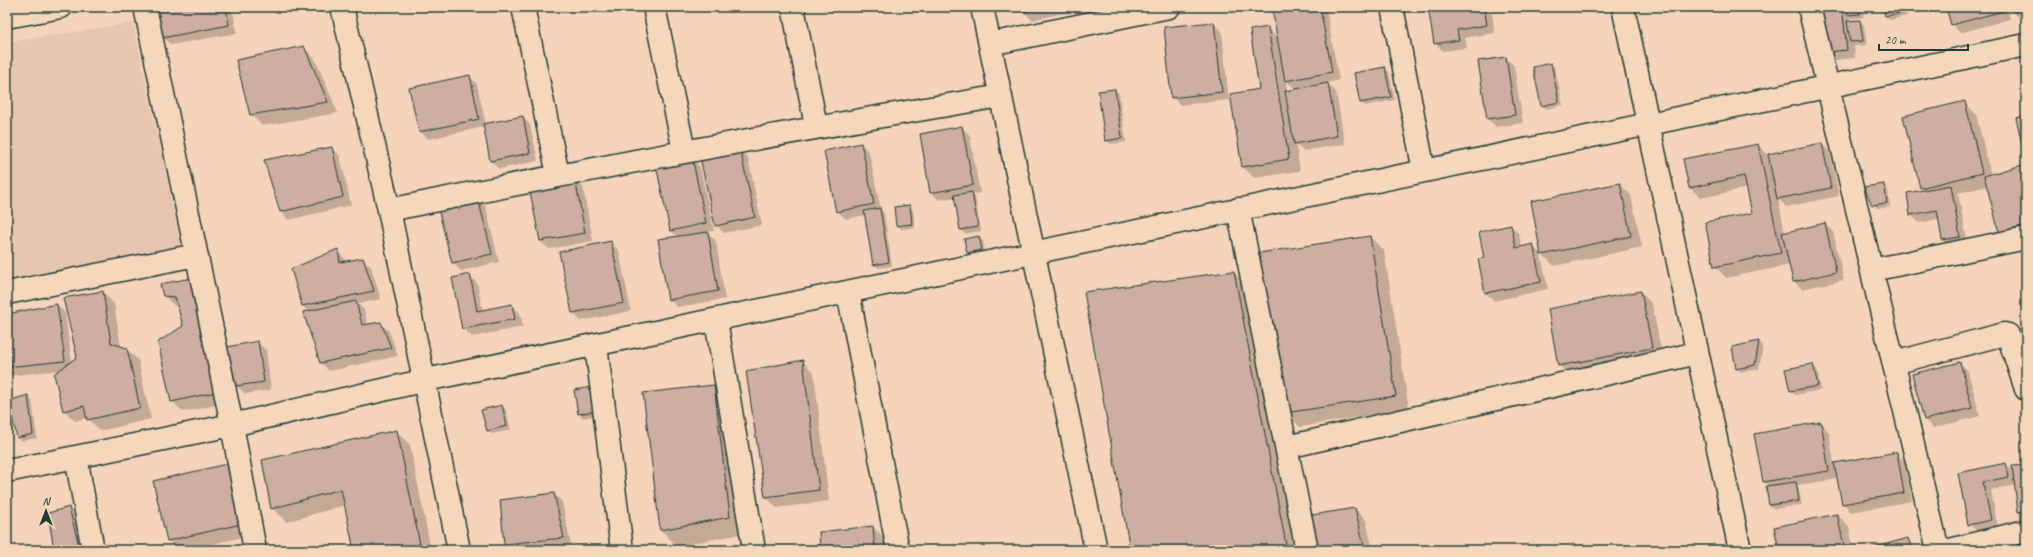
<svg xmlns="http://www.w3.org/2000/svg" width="2033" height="557" font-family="Caveat,sans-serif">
<rect width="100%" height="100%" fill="#f6d4bc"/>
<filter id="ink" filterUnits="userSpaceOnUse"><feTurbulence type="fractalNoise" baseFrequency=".025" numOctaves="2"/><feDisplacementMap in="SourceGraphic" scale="8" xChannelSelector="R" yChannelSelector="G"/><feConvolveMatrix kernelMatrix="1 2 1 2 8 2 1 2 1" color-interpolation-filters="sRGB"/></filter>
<g filter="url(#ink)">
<path fill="#e6c6b1" d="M133,23L183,253L7,280V42Z"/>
<path fill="#0003" fill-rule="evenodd" d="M155,7H232L237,33L171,45L163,37Z
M1023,7H1093L1032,20L1024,12Z
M1287,7H1324L1326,9L1339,80L1327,83L1336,92L1345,144L1303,151L1296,145L1300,171L1254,178L1243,167L1232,95L1260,90L1268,29L1279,39ZM1286,80L1296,90L1287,91Z
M1429,7H1491L1495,33L1465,38L1467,48L1443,51L1435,43Z
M1823,7H1862L1864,17L1852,19L1850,17L1851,22L1860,21L1864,25L1867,45L1854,46L1855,58L1836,60L1828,52Z
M1884,7H1905L1907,16L1890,20L1886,16Z
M1947,7H2007L2010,19L1960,33L1952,24Z
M2012,7H2026V18L2021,19L2012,11Z
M1214,23L1222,31L1229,100L1180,105L1172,97Z
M303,47L315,59L338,113L262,126L251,114Z
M1506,58L1514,66L1523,123L1496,127L1488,119Z
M1551,64L1555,68L1563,105L1546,109L1542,105Z
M1385,68L1389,72L1395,100L1365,106L1361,102Z
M469,76L477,84L486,125L522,117L530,125L538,161L499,169L491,161L484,127L428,139L420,131Z
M1115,90L1119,94L1126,142L1110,144L1106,140Z
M1964,102L1976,114L1991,175L2026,166V235L2008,240L2000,232L1988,186L1958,193L1968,245L1951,248L1943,240L1939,219L1919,223L1911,215L1908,193L1924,191L1921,188Z
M962,127L970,136L980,193L973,194L975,197L981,231L965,234L961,230L956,197L939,200L931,192Z
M861,144L869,152L881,210L884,213L892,266L878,268L874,264L866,215L846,219L837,211Z
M1822,144L1830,152L1839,196L1786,207L1778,198L1785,233L1825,224L1833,232L1844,280L1802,289L1793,281L1790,265L1726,278L1715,266L1753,214L1748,188L1701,198L1689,187L1758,145L1768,155Z
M332,148L340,156L351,205L289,220L281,212Z
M740,150L748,158L762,225L724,233L716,225Z
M692,159L700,167L714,231L707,232L716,241L725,299L677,307L669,299L678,237L670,230Z
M575,179L583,187L593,241L549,249L540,241L530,187Z
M1620,184L1631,195L1642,247L1554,266L1542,254Z
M1883,185L1888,189L1890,207L1877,208L1873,204Z
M478,199L486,207L499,262L461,271L453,263Z
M909,206L913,210L915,228L901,229L897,225Z
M1511,226L1519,234L1522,248L1533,246L1541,254L1548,289L1494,301L1486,293L1479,260L1485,259Z
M978,237L983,241L985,254L972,257L968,253L965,240Z
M1370,237L1384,250L1409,409L1300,427L1286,413Z
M611,243L619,251L631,311L581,321L573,313Z
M337,251L345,259L346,262L363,259L371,267L381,299L358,304L364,310L368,325L380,323L389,331L398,356L329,371L321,363L308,312L303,306Z
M1233,272L1247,285L1298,550H1131Z
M469,275L477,283L483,311L512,305L520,313L523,327L472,337L463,328Z
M191,279L226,403L183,412L172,401L184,326L179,308L176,307L164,296Z
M103,292L114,304L121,347L126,349L138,360L151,419L100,431L88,418L75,421L64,410L62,370L7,376V315L57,305L65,313L72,362L78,358Z
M1641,292L1652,304L1663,359L1570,376L1559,365Z
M257,342L266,350L271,390L245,394L237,386Z
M1759,342L1763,346L1759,369L1741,372L1737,368L1733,348Z
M803,361L814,373L829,501L777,508L766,497Z
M1960,363L1968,371L1980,416L1933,428L1925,420L1913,375Z
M1813,365L1817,369L1821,390L1795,395L1791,391Z
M713,386L729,402L746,533L677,546L661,530Z
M575,391L599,415L583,418L579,413Z
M28,396L32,400L37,438L22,441L17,437Z
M502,406L506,410L511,430L492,434L487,430Z
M1821,423L1829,432L1834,464L1896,453L1904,461L1912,501L1851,512L1843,503L1838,479L1798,485L1802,505L1774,509L1770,505L1767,487H1769L1764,482Z
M396,431L410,445L431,550H355L345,505L286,522L272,508Z
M2006,464L2014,473L2026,466V515H2023L2019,511L2015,485L1991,490L1998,528L1978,532L1969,524L1959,474Z
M227,465L238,477L252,535L187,550H177L168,540Z
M554,494L562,502L571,545L512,550L505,544Z
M68,509L76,517L86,550H55Z
M1355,509L1366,520L1373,550H1312Z
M1837,515L1849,526L1853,550H1780Z
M873,527L884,538L885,550H821Z
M1908,539L1917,550H1870Z"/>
<path fill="#cdaea1" stroke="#1f3d34" d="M154,7H226L229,25L162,38Z
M1022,7H1048L1023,12Z
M1281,7H1320L1332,72L1285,81L1272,9Z
M1428,7H1484L1487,25L1457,30L1459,40L1434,44Z
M1822,7H1842L1847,50L1827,52Z
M1846,7H1859L1860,14L1847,15Z
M1883,7H1902L1903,13L1885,16Z
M1946,7H2002L2003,11L1951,25Z
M2011,7H2026V8L2012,11Z
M1860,20L1863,41L1850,42L1847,21Z
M1214,22L1222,92L1171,98L1164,27Z
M1268,27L1289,159L1242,167L1230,94L1259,89L1250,30Z
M304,46L328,102L250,115L236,60Z
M1506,57L1515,115L1487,119L1478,61Z
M1551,63L1559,102L1541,106L1533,67Z
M1385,67L1391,97L1360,103L1354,73Z
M470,75L479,119L419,132L409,88Z
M1328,83L1337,136L1294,144L1285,91Z
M1115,89L1122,138L1105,141L1098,91Z
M1965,101L1982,173L1920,188L1903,116Z
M523,116L530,153L490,161L483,124Z
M2026,116V161L2016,118Z
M962,126L973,185L930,193L920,134Z
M861,143L874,204L836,212L824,151Z
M1822,143L1831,188L1777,199L1768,154Z
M1758,144L1781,253L1714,267L1705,222L1752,213L1744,176L1689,188L1683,159Z
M332,147L343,197L280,212L264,160Z
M740,149L755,217L715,226L700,157Z
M692,157L706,223L670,231L656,165Z
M2026,164V225L1999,232L1984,176Z
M575,178L585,233L540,241L529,187Z
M1620,183L1631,236L1541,255L1531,201Z
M1884,184L1887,203L1872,205L1864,187Z
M1951,185L1960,237L1942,240L1937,210L1910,215L1907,193Z
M972,192L978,227L960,230L954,195Z
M478,198L492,254L452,263L438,208Z
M910,205L912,224L896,226L894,207Z
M880,208L889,262L873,265L864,211Z
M1825,223L1836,272L1793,282L1782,233Z
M1511,225L1516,248L1533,244L1541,282L1485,293L1478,259L1484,258L1479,232Z
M708,232L718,291L668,300L658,239Z
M979,236L982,250L967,253L964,239Z
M1370,236L1396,396L1285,413L1259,253Z
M611,241L624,303L572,313L559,252Z
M338,249L340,262L363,258L374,291L302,306L291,269Z
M1234,271L1287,550H1130L1084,292Z
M470,274L477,311L512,304L515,319L462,329L452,278Z
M192,278L216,392L171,402L158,342L183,326L175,297L163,296L160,284Z
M103,291L111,343L127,348L140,408L87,420L84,406L63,411L54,374L77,357L63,298Z
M1641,291L1652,348L1558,366L1548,309Z
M356,301L362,325L381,322L391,348L320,363L303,312Z
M57,304L65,361L7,367V314Z
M258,341L264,382L236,386L227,347Z
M1759,341L1755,365L1736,369L1732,347Z
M803,360L819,490L765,497L746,371Z
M1960,362L1972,408L1924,420L1912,374Z
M1813,364L1818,386L1790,391L1785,369Z
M714,385L730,517L660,530L643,393Z
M592,387L596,411L578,414L574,390Z
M28,395L33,434L17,438L8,401Z
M502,405L507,426L487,431L481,410Z
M1821,422L1829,471L1763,482L1754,434Z
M397,430L421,550H354L341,489L271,509L262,460Z
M1897,452L1904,493L1842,504L1834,463Z
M2006,463L2009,477L1983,482L1991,520L1968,525L1958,473Z
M227,464L241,524L167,541L153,481Z
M2026,465V511L2018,512L2012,466Z
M1796,482L1799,501L1769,505L1766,486Z
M554,493L564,538L504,544L500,500Z
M69,507L80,550H54L48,513Z
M1355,508L1365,550H1311L1300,517Z
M1837,514L1845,550H1779L1774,527Z
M873,526L875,550H820L819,532Z
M1908,538L1912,550H1866Z"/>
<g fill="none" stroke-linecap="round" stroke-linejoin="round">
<g stroke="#1f3d34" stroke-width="25">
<path id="minor" d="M145,7L232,425L255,550
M342,7L389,210L459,550
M523,7L558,175
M654,7L684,151
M793,7L816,126
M982,7L1096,550
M1392,7L1424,171
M1623,7L1740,550
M1809,7L1938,550
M7,17L61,7
M990,44L1169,7
M1238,209L1307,550
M389,210C592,168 796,130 1001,96
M1872,270L2026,238
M848,292L898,550
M7,293L196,255
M716,320L754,550
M596,345L622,550
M1894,363L2004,334L2008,335L2026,389
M1287,447L1697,353
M76,457L93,550
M7,471L232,425L426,380L2026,45
M1950,550L2026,531"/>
</g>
<use href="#minor" stroke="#f5d7bc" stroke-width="22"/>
</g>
</g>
<rect width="2033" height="557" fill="none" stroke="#f5d7bc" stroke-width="24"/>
<rect x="12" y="12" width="2009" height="533" fill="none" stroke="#1f3d34" stroke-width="1.5" filter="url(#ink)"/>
<g transform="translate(46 511)" stroke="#f5d7bc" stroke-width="3" paint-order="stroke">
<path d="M0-3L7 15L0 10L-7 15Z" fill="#1f3d34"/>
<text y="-6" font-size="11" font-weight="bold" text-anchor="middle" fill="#1f3d34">N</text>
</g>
<path d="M1879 44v6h89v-6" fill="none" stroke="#1f3d34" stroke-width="2"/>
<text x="1885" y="44" font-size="12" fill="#1f3d34" stroke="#f5d7bc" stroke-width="3" paint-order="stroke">20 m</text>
</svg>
